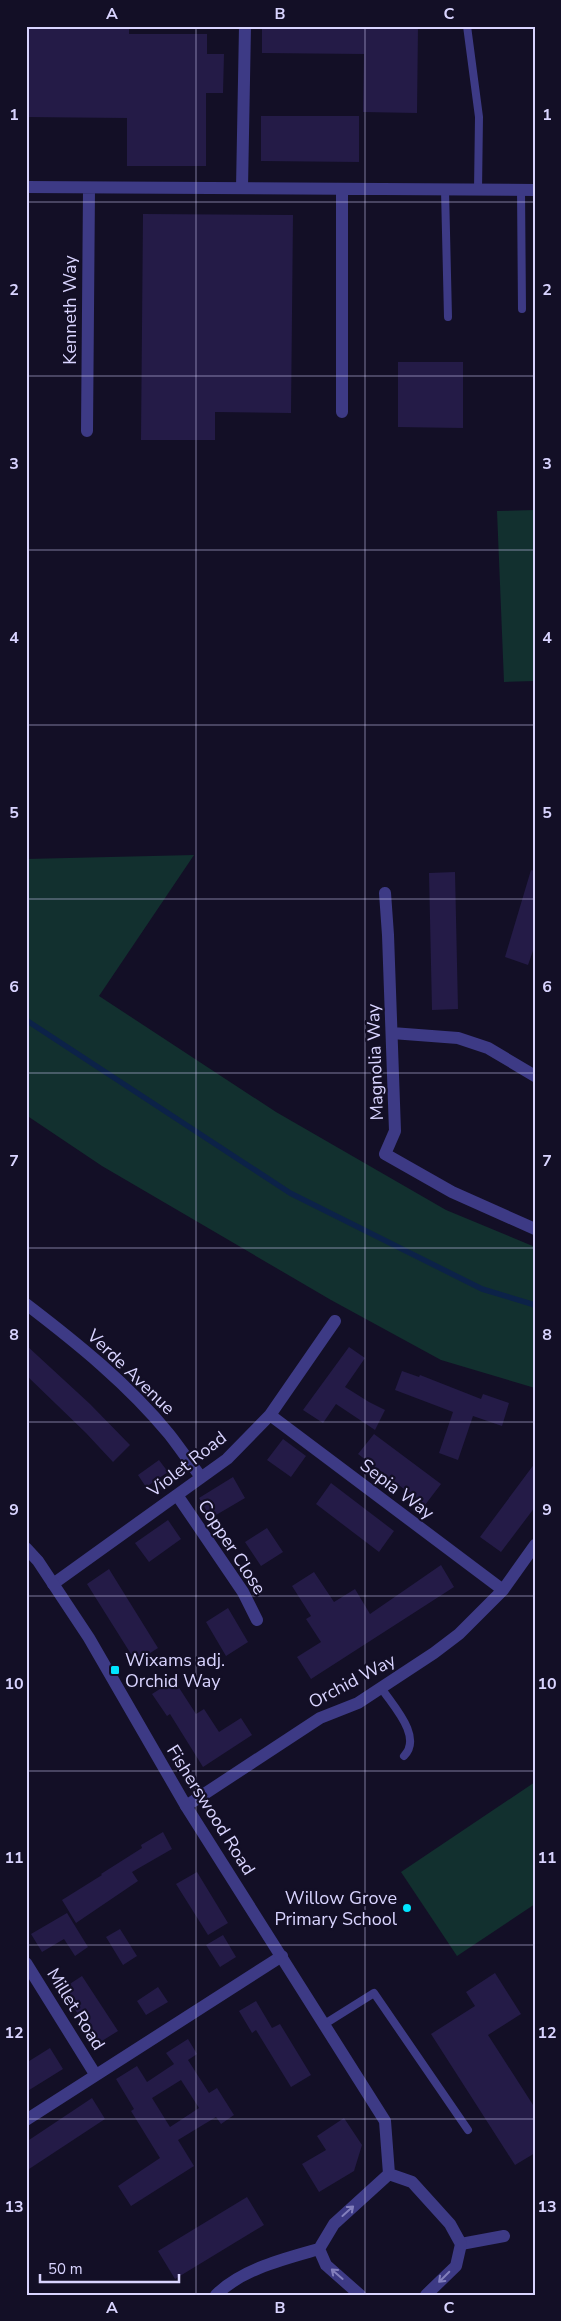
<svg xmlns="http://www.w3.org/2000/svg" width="561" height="2321" font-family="'Nunito Sans',sans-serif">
<rect width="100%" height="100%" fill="#130f26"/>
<path fill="#12302f" d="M535,510V681L504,682L497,511Z
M194,855L99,996L276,1112L446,1210L535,1247V1388L441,1360L331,1300L102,1166L26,1115V859Z
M535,1782V1904L457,1956L401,1872Z"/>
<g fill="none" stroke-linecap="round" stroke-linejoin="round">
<path stroke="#0c2248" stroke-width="5.5" d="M26,1020L290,1193L482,1289L535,1305"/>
</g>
<path fill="#241b47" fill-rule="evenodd" d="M26,26H129V34H207V54H224L223,93H206V166H127V118L26,117Z
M262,26H418L417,113L363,112L364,54L262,53Z
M261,116H359V162L261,161Z
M143,214L293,215L291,413L215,412V440H141Z
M398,362H463V428L398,427Z
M531,870L535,871V945L528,965L505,957Z
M455,872L458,1009L432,1010L429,873Z
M26,1345L90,1404L130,1445L113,1462L86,1433L26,1375Z
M349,1347L365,1358L345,1387L369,1402L385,1410L375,1430L336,1404L323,1423L303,1410Z
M402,1371L419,1377L420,1375L481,1399L483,1394L509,1403L502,1426L473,1416L458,1460L439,1453L453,1412L395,1390Z
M374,1434L441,1484L425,1505L358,1454Z
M283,1439L306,1456L291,1477L267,1460Z
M159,1460L168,1472L146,1487L138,1475Z
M535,1463V1507L501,1552L480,1537Z
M233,1477L245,1498L211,1518L199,1498Z
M331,1483L394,1531L379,1552L316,1504Z
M168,1520L181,1539L149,1562L135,1543Z
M267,1528L283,1552L261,1566L245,1542Z
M441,1565L454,1587L311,1679L297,1657L321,1642L306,1619L311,1616L292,1586L314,1572L334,1602L355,1589L370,1614Z
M109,1569L158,1648L136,1662L87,1584Z
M228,1608L248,1642L226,1656L206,1622Z
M174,1680L196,1714L204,1709L219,1732L241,1718L252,1735L203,1767L170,1714L167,1716L152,1694Z
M163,1832L172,1849L132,1872L138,1881L76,1923L62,1900L102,1875L101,1874L142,1848L141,1845Z
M197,1872L228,1923L208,1935L176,1884Z
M67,1913L88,1947L75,1956L64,1939L42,1952L31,1934Z
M120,1929L137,1956L123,1965L106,1937Z
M223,1935L236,1957L220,1967L206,1945Z
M495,1973L521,2014L488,2035L535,2108V2153L515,2165L431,2034L475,2006L466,1992Z
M82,1976L118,2031L97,2044L62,1989Z
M158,1987L168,2002L146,2015L137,2001Z
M256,2001L272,2028L280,2024L311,2075L291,2087L256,2030L252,2033L239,2011Z
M188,2039L197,2054L188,2060L209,2093L217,2088L234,2115L221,2124L216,2117L178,2140L194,2166L131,2206L118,2186L160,2158L131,2111L134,2109L116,2079L137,2066L147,2082L174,2064L166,2053ZM181,2080L199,2108L170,2127L152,2098Z
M50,2048L63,2069L26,2092V2063Z
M92,2098L105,2119L26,2171V2142Z
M344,2118L362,2145L354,2171L319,2192L302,2164L326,2150L317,2136Z
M247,2197L264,2225L175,2279L158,2251Z"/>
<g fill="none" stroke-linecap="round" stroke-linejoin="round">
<path stroke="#3d3a85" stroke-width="8" d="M467,26L479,117L478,190
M445,190L448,317
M521,190L522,309
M382,1689C393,1706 423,1737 404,1756
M323,2025L374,1993L468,2130"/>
<path stroke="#3d3a85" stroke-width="12" d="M26,187L535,190
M242,188L245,26
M342,412V190
M87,431L89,189
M385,893L388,935L395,1131L385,1154L452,1192L535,1229
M392,1033L458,1038L488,1048L535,1076
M26,1304C77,1343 128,1384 169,1434C180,1448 190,1463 201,1477
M270,1415L503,1590
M177,1495L243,1592L257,1620
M53,1584L227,1459L270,1415L335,1321
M186,1806L320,1718L358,1703L434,1653L459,1634L503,1590L535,1545
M26,1963L95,2074
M26,2120L282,1956
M461,2244L504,2236"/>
<path stroke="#3d3a85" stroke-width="12" d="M26,1548L38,1561L89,1638L186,1806L385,2121L389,2174
M319,2249L334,2224L389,2174L412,2182L450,2224L461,2244L456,2266L426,2295
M319,2249L326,2265L360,2295
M216,2295C242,2269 284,2259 319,2249"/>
</g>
<defs><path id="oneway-shaft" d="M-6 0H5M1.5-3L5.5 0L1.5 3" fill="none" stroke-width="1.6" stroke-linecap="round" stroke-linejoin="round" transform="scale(1.25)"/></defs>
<g stroke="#837fbc">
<use href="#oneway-shaft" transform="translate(348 2211) rotate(-42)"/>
<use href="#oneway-shaft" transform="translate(337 2274) rotate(-139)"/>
<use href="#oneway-shaft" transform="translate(444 2277) rotate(135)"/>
</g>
<path fill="none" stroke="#d9d4ff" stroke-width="1" stroke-opacity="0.55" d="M196,26V2295M365,26V2295M26,202H535M26,376H535M26,550H535M26,725H535M26,899H535M26,1073H535M26,1248H535M26,1422H535M26,1596H535M26,1771H535M26,1945H535M26,2119H535"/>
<g fill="#00e5ff" stroke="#130f26" stroke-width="2">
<rect x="110" y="1665" width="10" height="10" rx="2.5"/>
<circle cx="407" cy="1908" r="5"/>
</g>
<g text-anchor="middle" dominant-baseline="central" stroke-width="4.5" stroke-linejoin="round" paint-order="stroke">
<g font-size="18" fill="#d9d4ff" stroke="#130f26">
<text transform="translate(70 310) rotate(-90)">Kenneth Way</text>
<text transform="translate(375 1062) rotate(-92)">Magnolia Way</text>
<text transform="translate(131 1372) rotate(44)">Verde Avenue</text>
<text transform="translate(187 1464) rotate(-38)">Violet Road</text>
<text transform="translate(397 1489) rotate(37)">Sepia Way</text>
<text transform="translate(232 1547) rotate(57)">Copper Close</text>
<text transform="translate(352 1681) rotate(-28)">Orchid Way</text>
<text transform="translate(211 1810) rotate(58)">Fisherswood Road</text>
<text transform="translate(76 2009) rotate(58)">Millet Road</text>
</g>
<g font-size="18" fill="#d9d4ff" stroke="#130f26" text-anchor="start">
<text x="125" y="1660">Wixams adj.<tspan x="125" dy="21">Orchid Way</tspan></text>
<text x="397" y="1898" text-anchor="end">Willow Grove<tspan x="397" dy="21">Primary School</tspan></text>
</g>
</g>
<rect width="561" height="2321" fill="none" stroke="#130f26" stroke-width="55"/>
<path d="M40 2274v8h139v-8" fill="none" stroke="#d9d4ff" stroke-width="2.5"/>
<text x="48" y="2274" font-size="15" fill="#d9d4ff" stroke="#130f26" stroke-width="4" paint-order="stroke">50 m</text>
<rect x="28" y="28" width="506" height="2266" fill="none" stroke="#d9d4ff" stroke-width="2"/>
<g font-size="16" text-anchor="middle" font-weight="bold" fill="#d9d4ff">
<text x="112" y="19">A</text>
<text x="280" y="19">B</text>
<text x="449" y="19">C</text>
<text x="14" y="120">1</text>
<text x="547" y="120">1</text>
<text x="14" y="295">2</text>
<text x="547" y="295">2</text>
<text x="14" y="469">3</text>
<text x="547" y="469">3</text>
<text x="14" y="643">4</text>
<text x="547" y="643">4</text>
<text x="14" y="818">5</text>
<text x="547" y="818">5</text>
<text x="14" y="992">6</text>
<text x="547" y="992">6</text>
<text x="14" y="1166">7</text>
<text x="547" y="1166">7</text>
<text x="14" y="1340">8</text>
<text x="547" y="1340">8</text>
<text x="14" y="1515">9</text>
<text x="547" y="1515">9</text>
<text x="14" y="1689">10</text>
<text x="547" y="1689">10</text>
<text x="14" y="1863">11</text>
<text x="547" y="1863">11</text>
<text x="14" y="2038">12</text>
<text x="547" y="2038">12</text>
<text x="14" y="2212">13</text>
<text x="547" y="2212">13</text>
<text x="112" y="2313">A</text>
<text x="280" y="2313">B</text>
<text x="449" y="2313">C</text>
</g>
</svg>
